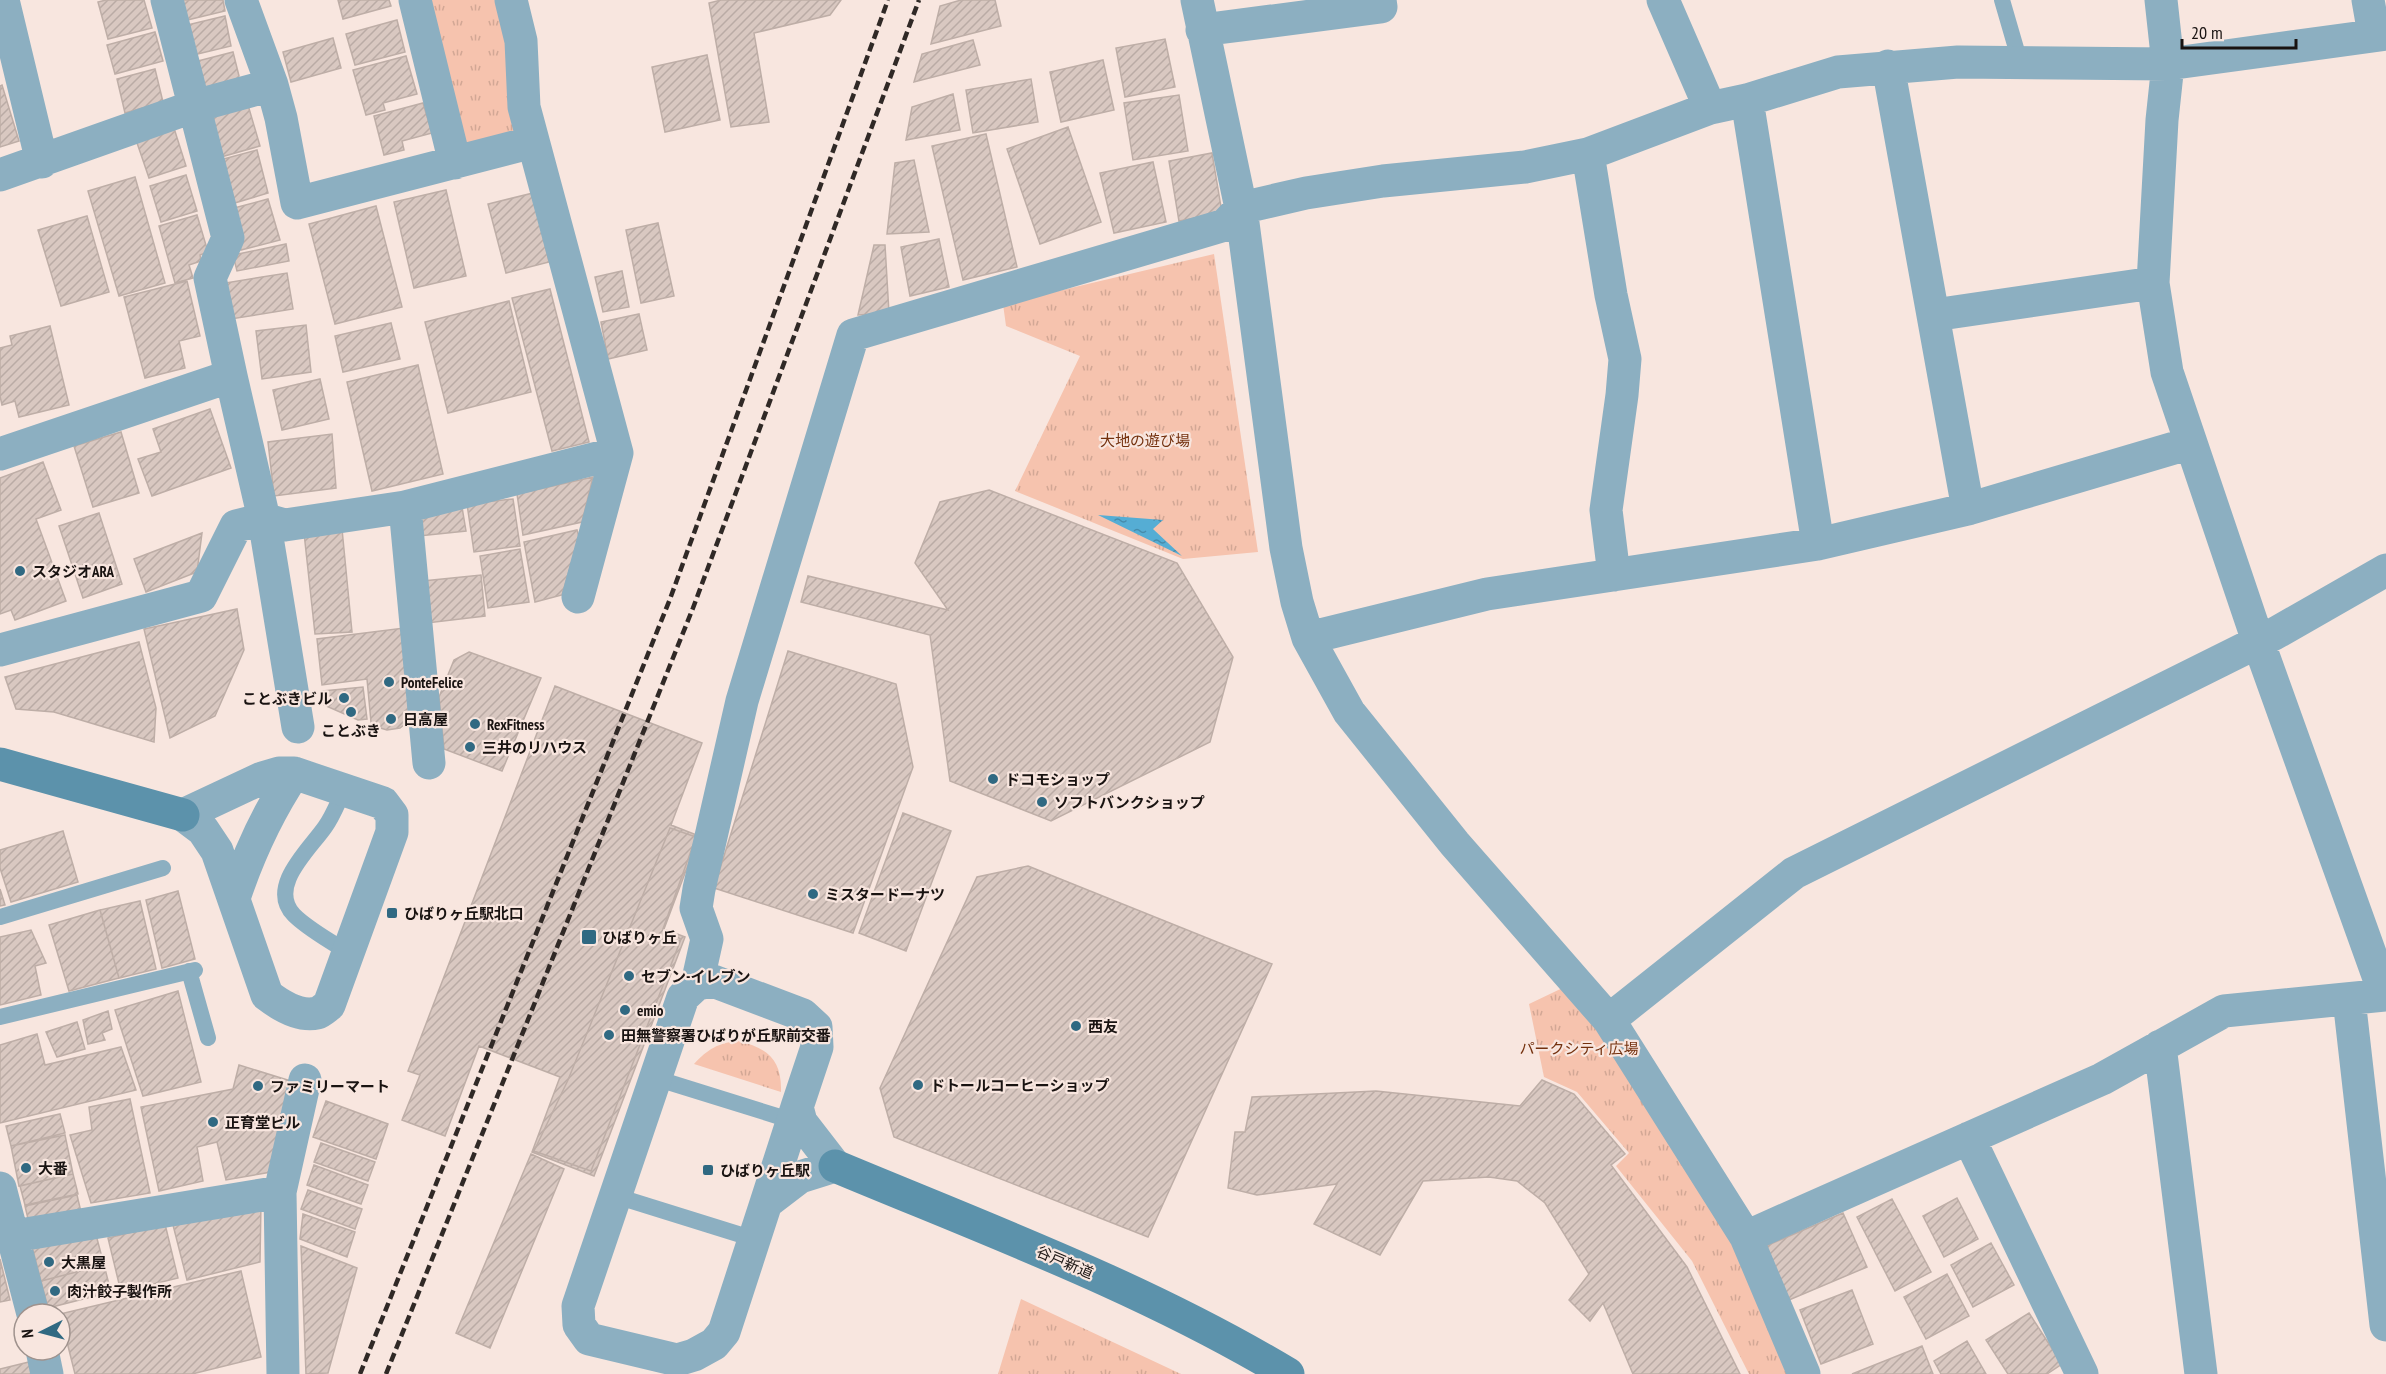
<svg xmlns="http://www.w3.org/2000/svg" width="2386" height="1374" font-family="'PT Sans Narrow','Noto Sans JP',sans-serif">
<defs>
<pattern id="grass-tufts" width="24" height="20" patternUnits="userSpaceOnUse" patternTransform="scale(1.5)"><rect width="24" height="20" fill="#f6c3ae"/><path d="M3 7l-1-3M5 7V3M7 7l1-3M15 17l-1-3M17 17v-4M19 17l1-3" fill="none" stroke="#d2a795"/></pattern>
<pattern id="water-ripples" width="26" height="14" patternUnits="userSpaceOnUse" patternTransform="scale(1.5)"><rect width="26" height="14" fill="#55add4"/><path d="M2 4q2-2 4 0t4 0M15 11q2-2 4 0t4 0" fill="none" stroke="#468cab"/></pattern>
<pattern id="building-hatch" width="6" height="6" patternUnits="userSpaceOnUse" patternTransform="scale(1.5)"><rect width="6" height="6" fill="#d9c8c1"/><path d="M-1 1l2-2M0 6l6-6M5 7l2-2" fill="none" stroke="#baaba5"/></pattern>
</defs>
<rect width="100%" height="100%" fill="#f8e6df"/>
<path fill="url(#grass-tufts)" d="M419,0H505L528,139L459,157Z
M1214,254L1258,552L1183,559L1015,491L1080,356L1006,326L1003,304Z
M1575,982L1609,1020L1804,1374H1749L1692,1261L1616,1166L1629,1153L1577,1092L1544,1077L1529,1004Z
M738,1041C768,1048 782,1060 781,1092L694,1064C708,1049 718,1043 738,1041Z
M1021,1299L1181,1374H998Z"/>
<path fill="url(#water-ripples)" d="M1098,515L1163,520L1153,529L1182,556Z"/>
<path fill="url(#building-hatch)" stroke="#beaea7" stroke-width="1.5" d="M106,0H144L152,28L108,39L98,2Z
M178,0H223L225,11L183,21Z
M338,0H389L391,6L343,19Z
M721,0H841L830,15L754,33L769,122L731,127L709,3Z
M961,0H995L1001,26L931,44L940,6Z
M225,16L231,46L189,56L183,26Z
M397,20L405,52L355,65L346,34Z
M155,32L163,61L115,74L107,45Z
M333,38L341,68L291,82L283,52Z
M1165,39L1175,87L1125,97L1116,48Z
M973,40L980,65L914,82L922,54Z
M233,52L239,76L235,84L198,93L190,63Z
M707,55L720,120L665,132L652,67Z
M406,56L417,94L383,103L385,110L366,115L353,70Z
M1103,60L1114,110L1061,122L1050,72Z
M155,69L163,102L125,113L117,79Z
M1031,79L1038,122L973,133L966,90Z
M2,85L19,141L0,147V86Z
M953,94L960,130L906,140L912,107Z
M1179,95L1188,151L1133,160L1124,103Z
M423,103L432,133L402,141L404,150L384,155L374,116Z
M248,105L260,146L221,157L209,116Z
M173,125L186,166L149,178L135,137Z
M1068,127L1101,222L1040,244L1007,149Z
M986,134L1017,267L963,280L932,146Z
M257,150L268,193L228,205L216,161Z
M1212,153L1222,213L1179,221L1169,161Z
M914,160L929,232L887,234L895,163Z
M1153,162L1166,222L1114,233L1100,173Z
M186,175L197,211L161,222L150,186Z
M135,177L165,283L119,296L88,191Z
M446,190L466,276L414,288L394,202Z
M533,193L549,262L506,273L488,204Z
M268,199L280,240L241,250L230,209Z
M376,206L402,307L335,324L309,224Z
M197,215L208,252L200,255L201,261L189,265L193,278L175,283L159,226Z
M87,216L109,292L61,306L38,230Z
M658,223L674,296L641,303L626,230Z
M939,239L949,287L910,296L901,247Z
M286,244L289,261L237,271L233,255Z
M874,245H885L889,313L858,315Z
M622,271L629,307L603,312L595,277Z
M287,273L293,309L231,319L225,283Z
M187,281L200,336L179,341L185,368L145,378L124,297Z
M550,289L589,442L552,451L512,298Z
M509,301L531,392L448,413L425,322Z
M639,314L647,350L608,359L601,322Z
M391,323L400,359L343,372L335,336Z
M306,325L311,372L262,379L256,331Z
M50,326L69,405L19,417L15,401L2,405L0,396V348L12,345L10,336Z
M418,365L443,474L372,491L347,382Z
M320,379L329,419L282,430L273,390Z
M210,409L231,468L152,496L138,459L161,452L153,429Z
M121,432L139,493L93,507L74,446Z
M332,434L336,488L274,496L268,442Z
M43,462L61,510L36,519L66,601L15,620L11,610L0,614V478Z
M593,477L582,522L523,535L517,494Z
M989,490L1177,563L1233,657L1210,742L1051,821L950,781L930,635L801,602L808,576L948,610L915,563L940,502Z
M513,499L520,546L474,552L467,504Z
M462,507L466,531L419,536L416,512Z
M99,513L122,584L83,598L59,526Z
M342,529L352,632L315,634L304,533Z
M577,530L579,537L562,595L535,602L524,542Z
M202,533L197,572L146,592L134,559Z
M520,549L529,602L488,608L480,556Z
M481,575L485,616L427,623L423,581Z
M237,609L244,650L215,716L170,738L144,629Z
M404,628L409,721L400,728L387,730L377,727L371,722L367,679L322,685L317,639Z
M139,642L156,708L154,742L54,712L16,709L5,677Z
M788,651L896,684L913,767L853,933L714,888Z
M469,652L541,678L502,771L444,749L439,697L454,660Z
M555,686L702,743L671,825L699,836L664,929L685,937L594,1176L532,1152L560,1077L479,1046L445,1136L402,1120L420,1075L408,1071Z
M363,687L367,719L358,720L324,705L323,691Z
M903,813L951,831L906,951L859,933Z
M670,828L696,837L663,929L681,939L591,1171L534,1151L568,1080Z
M63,831L78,882L11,902L0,868V850Z
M1028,866L1272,964L1148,1237L894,1137L880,1088L977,877Z
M0,889L5,905L0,906Z
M178,891L195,959L162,968L146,900Z
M140,901L156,969L119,978L100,910Z
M100,910L119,978L69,991L49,925Z
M31,930L46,963L35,966L41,995L0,1005V937Z
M178,991L201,1082L143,1096L115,1010Z
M108,1011L112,1029L102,1033L105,1040L88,1044L83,1020Z
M77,1022L85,1049L57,1057L46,1032Z
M37,1034L45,1065L121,1047L136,1090L0,1123V1045Z
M239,1065L291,1081L271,1172L226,1180L217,1142L197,1147L203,1181L159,1191L141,1107L233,1089Z
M1542,1080L1574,1094L1625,1154L1611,1165L1687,1267L1740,1374H1633L1603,1303L1590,1321L1569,1300L1589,1274L1545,1203L1517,1181L1489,1177L1423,1181L1380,1255L1314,1224L1337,1184L1257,1195L1228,1188L1235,1132H1245L1252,1097L1376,1091L1520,1106Z
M130,1099L150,1193L91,1203L70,1135L92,1130L89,1107Z
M326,1101L388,1124L376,1159L313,1137Z
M60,1114L65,1133L11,1146L6,1126Z
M65,1135L73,1174L19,1186L11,1146Z
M321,1143L375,1162L368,1181L314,1162Z
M531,1154L564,1169L490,1348L456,1333Z
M314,1165L368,1185L361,1204L307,1185Z
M73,1174L78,1194L25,1205L20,1186Z
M308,1190L362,1209L355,1229L301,1209Z
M77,1195L81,1212L29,1223L25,1206Z
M1957,1198L1978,1239L1944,1257L1923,1216Z
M1892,1199L1931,1272L1895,1291L1857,1217Z
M261,1202L260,1262L187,1280L173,1225Z
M1843,1213L1867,1267L1789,1300L1766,1246Z
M303,1214L355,1232L347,1257L300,1239Z
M165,1224L178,1278L121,1292L108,1238Z
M95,1231L104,1265L41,1281L32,1247Z
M1991,1243L2014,1285L1973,1307L1951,1265Z
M301,1246L357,1268L328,1373L306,1374Z
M0,1259L10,1300L0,1302Z
M104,1265L111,1292L48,1308L41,1281Z
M241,1271L261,1357L192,1374H75L60,1314Z
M1947,1274L1969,1316L1926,1339L1904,1297Z
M1852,1290L1873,1344L1821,1364L1800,1310Z
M2029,1313L2062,1364L2047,1374H2008L1986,1340Z
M1967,1341L1986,1374H1941L1934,1361Z
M1922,1346L1933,1374H1852Z
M29,1362L32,1374H0V1369Z"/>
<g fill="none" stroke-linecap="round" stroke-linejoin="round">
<path stroke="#8cafc1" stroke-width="16" d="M2002,0L2020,62
M344,790C338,802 333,816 325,827C309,850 267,887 294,915C309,930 331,941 348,953
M0,917L163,868
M189,971L208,1038
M0,1017L195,970
M655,1078L793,1121
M616,1196L754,1239"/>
<path stroke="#8cafc1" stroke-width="33" d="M3,0L42,162
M415,0L455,163
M511,0L521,41L524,107L617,453L578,597
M1197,0L1241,208L1286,548L1297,602L1308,638L1349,712L1455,844L1609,1020L1746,1237L1804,1374
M1663,0L1710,108
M2161,0L2168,64L2162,120L2153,283L2167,372L2258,641L2385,995
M2368,0L2374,34
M1202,30L1381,7L1380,0
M1888,66L1968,509
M272,85L281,118L297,203L533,142
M1747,100L1818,544
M1588,154L1611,295L1625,359L1622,395L1606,510L1614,575
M0,175L195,106L272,85L241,0
M1934,315L2153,283
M231,376L264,519L298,727
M0,454L231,376L210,278L228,238L167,0
M1308,638L1487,594L1818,544L1968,509L2191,443
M0,650L201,596L236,526L264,519L285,525L405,507
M429,763L405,507L617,453
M279,773H294L383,803L392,815V832L329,1005C325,1008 321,1012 317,1013C300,1017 280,1005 267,995L217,851L203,830L183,815L262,778Z
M234,898C249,853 268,812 294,773
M713,981L803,1015L816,1027L817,1047L797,1107L801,1122L835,1166L800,1177L766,1203L724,1332L714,1344L694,1355L677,1360L589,1339L579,1325L578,1306L683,997L697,984Z
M697,984L707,939L696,908L699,889L742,701L853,335L1225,225L1241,208L1306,193L1383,181L1525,167L1588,154L1710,108L1747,100L1838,72L1958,62L2168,64L2386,34
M2349,999L2386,1325
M1609,1020L1794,873L2274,634L2386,570
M2160,1046L2201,1374
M1969,1138L2082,1374
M0,1188L33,1314
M766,1203L797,1107
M14,1236L280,1192
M1746,1237L2102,1079L2224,1011L2386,995
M42,1350L47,1374
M283,1374L280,1192L305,1080"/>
<path stroke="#5c92ab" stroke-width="33" d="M0,764L183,815
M835,1166C988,1230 1145,1288 1288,1374"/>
<path stroke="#302926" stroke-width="4.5" stroke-dasharray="9 4.5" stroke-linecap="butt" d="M360,1374L670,599L888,0
M386,1374L693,608L919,0"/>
</g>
<g fill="#306982" stroke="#f8e6df" stroke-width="2">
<circle cx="20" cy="571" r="6"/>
<circle cx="389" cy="682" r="6"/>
<circle cx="344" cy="698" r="6"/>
<circle cx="351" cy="712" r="6"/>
<circle cx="391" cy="719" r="6"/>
<circle cx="475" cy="724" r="6"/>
<circle cx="470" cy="747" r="6"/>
<circle cx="993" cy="779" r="6"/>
<circle cx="1042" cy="802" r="6"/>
<circle cx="813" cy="894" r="6"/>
<rect x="386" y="907" width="12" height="12" rx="3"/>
<rect x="581" y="929" width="16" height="16" rx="3"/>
<circle cx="629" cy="976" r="6"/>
<circle cx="625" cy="1010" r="6"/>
<circle cx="1076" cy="1026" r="6"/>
<circle cx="609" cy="1035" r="6"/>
<circle cx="918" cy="1085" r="6"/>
<circle cx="258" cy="1086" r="6"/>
<circle cx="213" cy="1122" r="6"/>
<circle cx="26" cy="1168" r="6"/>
<rect x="702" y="1164" width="12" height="12" rx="3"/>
<circle cx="49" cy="1262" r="6"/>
<circle cx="55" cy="1291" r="6"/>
</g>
<g text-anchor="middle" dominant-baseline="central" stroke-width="4.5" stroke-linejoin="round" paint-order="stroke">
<g font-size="15" fill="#74310e" stroke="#f8e6df">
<text x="1145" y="440">大地の遊び場</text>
<text x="1579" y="1048">パークシティ広場</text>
</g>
<g font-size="15" font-weight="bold" fill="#191311" stroke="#f8e6df" text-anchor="start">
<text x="32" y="571">スタジオARA</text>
<text x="401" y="682">PonteFelice</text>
<text x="332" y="698" text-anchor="end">ことぶきビル</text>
<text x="403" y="719">日高屋</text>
<text x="487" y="724">RexFitness</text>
<text x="351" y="730" text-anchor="middle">ことぶき</text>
<text x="482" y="747">三井のリハウス</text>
<text x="1005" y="779">ドコモショップ</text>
<text x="1054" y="802">ソフトバンクショップ</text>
<text x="825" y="894">ミスタードーナツ</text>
<text x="404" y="913">ひばりヶ丘駅北口</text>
<text x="602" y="937">ひばりヶ丘</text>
<text x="641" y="976">セブン-イレブン</text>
<text x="637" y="1010">emio</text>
<text x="1088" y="1026">西友</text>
<text x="621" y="1035">田無警察署ひばりが丘駅前交番</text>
<text x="930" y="1085">ドトールコーヒーショップ</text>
<text x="270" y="1086">ファミリーマート</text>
<text x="225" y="1122">正育堂ビル</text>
<text x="38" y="1168">大番</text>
<text x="720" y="1170">ひばりヶ丘駅</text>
<text x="61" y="1262">大黒屋</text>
<text x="67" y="1291">肉汁餃子製作所</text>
</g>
<g font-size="15" fill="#191311" stroke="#f8e6df">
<text transform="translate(1065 1262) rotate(23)">谷戸新道</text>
</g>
</g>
<g transform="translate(42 1332) rotate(264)"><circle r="28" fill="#f8e6df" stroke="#9f928d" stroke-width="1.5"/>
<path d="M0-4.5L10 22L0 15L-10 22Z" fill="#306982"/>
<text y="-9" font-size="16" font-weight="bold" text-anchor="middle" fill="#191311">N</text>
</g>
<path d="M2182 39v9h114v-9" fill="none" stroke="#191311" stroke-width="3"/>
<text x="2191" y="39" font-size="18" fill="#191311" stroke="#f8e6df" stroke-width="4.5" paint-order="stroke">20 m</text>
</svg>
